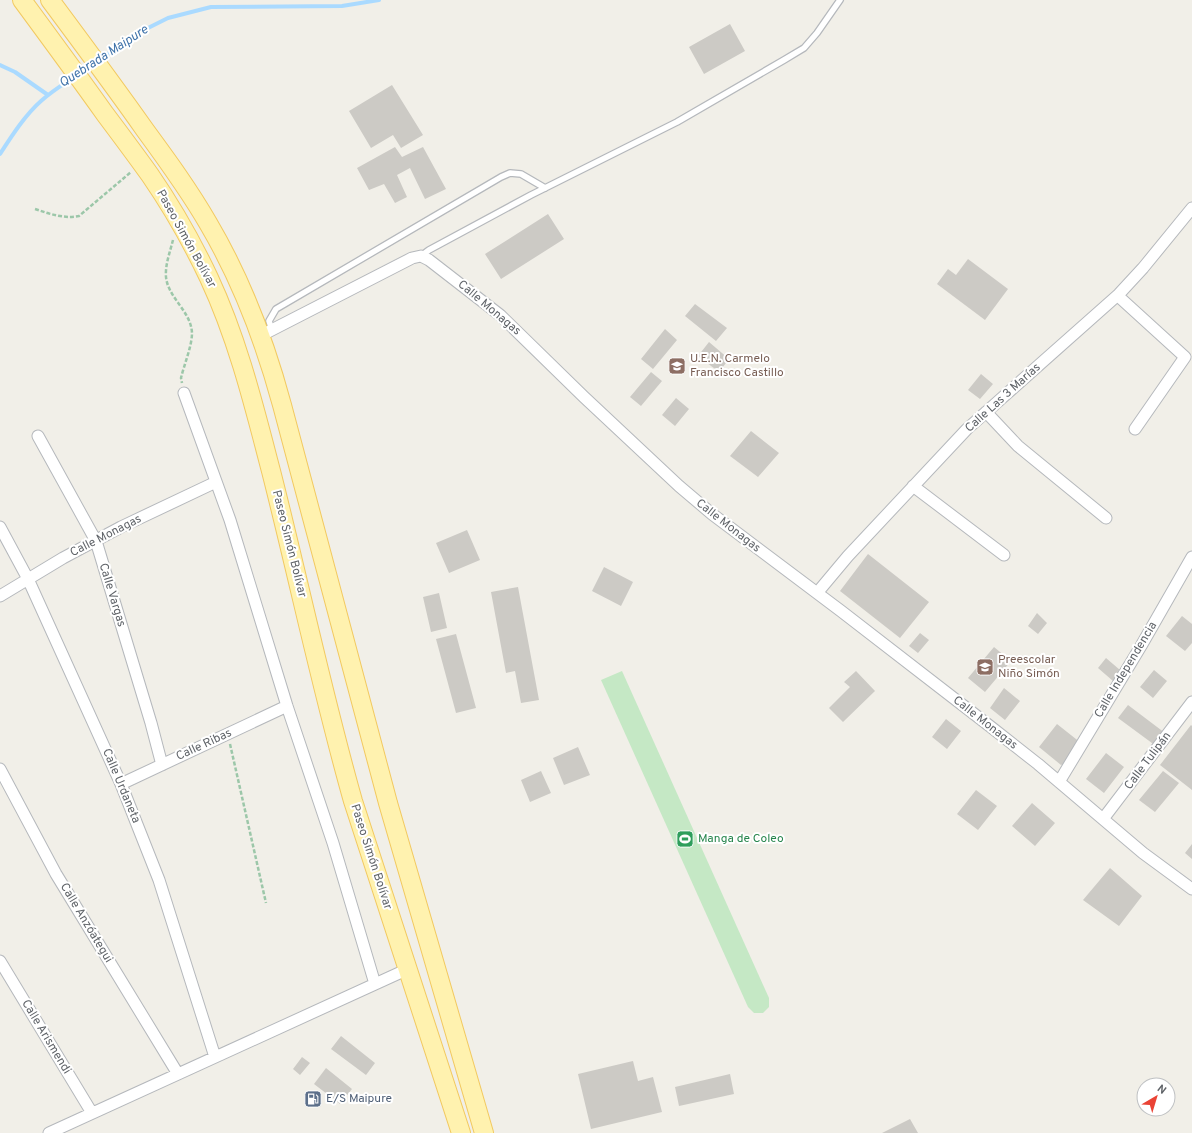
<svg xmlns="http://www.w3.org/2000/svg" width="1192" height="1133" font-family="Overpass,sans-serif">
<rect width="100%" height="100%" fill="#f1efe8"/>
<path fill="#c5e8c5" d="M622,671L769,998V1007L763,1013H754L748,1007L601,680Z"/>
<g fill="none" stroke-linecap="round" stroke-linejoin="round">
<path stroke="#aadaff" stroke-width="4" d="M99,60L140,32L168,18L211,7L342,6L379,0
M0,65L15,72L48,95
M0,154C11,137 25,115 41,101C51,92 62,85 74,77"/>
</g>
<path fill="#cccac5" d="M730,24L745,51L704,74L689,47Z
M392,85L423,135L401,148L393,135L371,148L349,111Z
M395,147L402,157L423,147L446,189L425,199L410,168L397,175L407,197L395,203L384,184L369,190L357,168Z
M548,214L564,239L501,279L485,254Z
M968,259L1008,289L985,320L937,284L948,269L956,275Z
M695,304L727,328L716,341L685,316Z
M665,329L677,340L653,369L641,359Z
M709,342L729,359L719,372L698,356Z
M651,372L662,381L641,406L630,397Z
M981,374L993,384L980,399L968,390Z
M676,398L689,409L675,426L662,415Z
M751,431L779,453L758,477L730,456Z
M467,530L480,560L449,573L436,543Z
M868,554L929,602L900,638L840,591Z
M604,567L633,582L621,606L592,591Z
M518,587L539,700L521,703L515,671L506,673L491,592Z
M439,593L447,628L431,632L423,597Z
M1037,613L1047,623L1038,634L1028,626Z
M1182,616L1192,624V643L1185,651L1166,636Z
M920,633L929,640L918,653L909,646Z
M456,634L476,708L456,713L436,639Z
M994,647L1011,661L985,692L968,678Z
M1106,658L1120,670L1113,681L1098,668Z
M1154,670L1167,681L1153,698L1140,687Z
M856,671L875,691L843,722L829,708L850,687L844,682Z
M1004,688L1020,701L1005,720L990,708Z
M1128,705L1165,733L1156,746L1118,718Z
M946,719L961,731L947,749L932,737Z
M1057,724L1081,743L1070,761L1061,765L1039,747Z
M1191,725L1192,726V790L1160,765Z
M578,747L590,775L564,785L553,758Z
M1106,753L1124,767L1104,793L1086,779Z
M541,771L551,793L530,802L521,780Z
M1163,771L1179,783L1155,812L1139,800Z
M976,790L997,806L978,830L957,814Z
M1032,803L1055,823L1035,846L1012,826Z
M1192,844V859L1185,853Z
M1110,868L1142,896L1119,926L1083,900Z
M341,1036L375,1063L366,1075L331,1049Z
M302,1057L310,1063L300,1075L293,1069Z
M633,1061L638,1081L653,1077L662,1112L591,1129L578,1074Z
M326,1068L352,1089L340,1104L314,1084Z
M730,1074L734,1094L679,1106L675,1087Z
M910,1119L918,1133H882Z"/>
<g fill="none" stroke-linecap="round" stroke-linejoin="round">
<g stroke="#b5b8bc" stroke-width="8">
<path id="lane" d="M421,256L429,250L531,195L677,122L784,60L804,48L817,33L840,0
M272,330L269,321L276,309L501,177L510,173L521,174L545,188"/>
</g>
<g stroke="#b5b8bc" stroke-width="13">
<path id="street" d="M1118,296L1185,357L1135,429
M260,336L412,258L421,256L429,260L500,315L584,397L679,486L712,514L841,611L991,727L1038,764L1143,853L1192,889
M184,393L230,520L287,706L333,843L375,984
M986,412L1018,446L1106,518
M38,436L96,541L151,723L162,765
M913,486L1004,555
M0,527L28,579L121,784L159,880L215,1057
M817,593L848,556L967,429L1119,294L1143,268L1192,208
M0,596L63,558L121,527L216,482
M0,769L56,874L178,1074
M1059,782L1141,646L1192,557
M121,784L287,706
M1103,819L1192,702
M0,961L92,1113
M49,1133L408,969"/>
</g>
<g stroke="#f2c960" stroke-width="20">
<path id="primary" d="M22,0C50,38 78,76 105,114C120,134 135,154 150,175C172,207 192,242 209,278C238,340 254,406 271,471C299,581 322,692 353,801L461,1133
M50,0C82,43 114,86 145,130C167,160 189,190 208,223C241,279 265,342 282,405L388,803L484,1133"/>
</g>
<path stroke="#9cc7a9" stroke-width="2.5" stroke-dasharray="4 2" stroke-linecap="butt" d="M35,209C50,214 64,219 79,216L131,172
M173,240C170,252 165,265 166,277C168,298 191,311 192,333C192,346 184,365 181,378L182,383
M230,744L266,903"/>
<use href="#lane" stroke="#fff" stroke-width="5.5"/>
<use href="#street" stroke="#fff" stroke-width="11"/>
<use href="#primary" stroke="#fff2af" stroke-width="18"/>
</g>
<defs>
<g id="school-square" transform="scale(0.9)"><rect x="-9" y="-9" width="18" height="18" rx="4" fill="#8d6e63" stroke="#fff"/><path d="M0-5L7-2L0 1L-7-2ZM-4 1L0 2.5L4 1V4Q0 6-4 4Z" fill="#fff"/></g>
<g id="stadium-square" transform="scale(0.9)"><rect x="-9" y="-9" width="18" height="18" rx="4" fill="#2e9e5b" stroke="#fff"/><path d="M0-5a6.5 5 0 1 0 0 10a6.5 5 0 1 0 0-10ZM-3.5-1.8h7v3.6h-7Z" fill="#fff"/></g>
<g id="fuel-square" transform="scale(0.9)"><rect x="-9" y="-9" width="18" height="18" rx="4" fill="#5c6f8a" stroke="#fff"/><path d="M-5.5-6h7V0h2V4h1.3V-2.5L3-4.5l.8-.8L6-3V5H2.5V1h-1V6h-7ZM-4.2-4.7v3.2H.2V-4.7Z" fill="#fff"/></g>
</defs>
<g fill-rule="evenodd">
<use href="#school-square" x="677" y="366"/>
<use href="#school-square" x="985" y="667"/>
<use href="#stadium-square" x="685" y="839"/>
<use href="#fuel-square" x="313" y="1099"/>
</g>
<g text-anchor="middle" dominant-baseline="central" stroke-width="4" stroke-linejoin="round" paint-order="stroke">
<g font-size="12" fill="#5f6368" stroke="#fff">
<text transform="translate(186 239) rotate(61)">Paseo Simón Bolívar</text>
<text transform="translate(489 308) rotate(40)">Calle Monagas</text>
<text transform="translate(1003 398) rotate(-42)">Calle Las 3 Marías</text>
<text transform="translate(728 526) rotate(38)">Calle Monagas</text>
<text transform="translate(106 536) rotate(-27)">Calle Monagas</text>
<text transform="translate(289 544) rotate(76)">Paseo Simón Bolívar</text>
<text transform="translate(112 595) rotate(73)">Calle Vargas</text>
<text transform="translate(1126 670) rotate(-59)">Calle Independencia</text>
<text transform="translate(985 723) rotate(38)">Calle Monagas</text>
<text transform="translate(204 745) rotate(-25)">Calle Ribas</text>
<text transform="translate(1148 761) rotate(-53)">Calle Tulipán</text>
<text transform="translate(121 786) rotate(67)">Calle Urdaneta</text>
<text transform="translate(371 857) rotate(72)">Paseo Simón Bolívar</text>
<text transform="translate(86 923) rotate(59)">Calle Anzóategui</text>
<text transform="translate(46 1037) rotate(59)">Calle Arismendi</text>
</g>
<g font-size="12" fill="#785e54" stroke="#fff" text-anchor="start">
<text x="690" y="359">U.E.N. Carmelo<tspan x="690" dy="14">Francisco Castillo</tspan></text>
<text x="998" y="660">Preescolar<tspan x="998" dy="14">Niño Simón</tspan></text>
</g>
<g font-size="12" fill="#27864d" stroke="#fff" text-anchor="start">
<text x="698" y="839">Manga de Coleo</text>
</g>
<g font-size="12" fill="#4e5e75" stroke="#fff" text-anchor="start">
<text x="326" y="1099">E/S Maipure</text>
</g>
<g font-size="13" font-style="italic" fill="#4174aa" stroke="#fff">
<text transform="translate(104 57) rotate(-33)">Quebrada Maipure</text>
</g>
</g>
<g transform="translate(1156 1097) rotate(38)"><circle r="19" fill="#ffffff" stroke="#bfc1c3"/>
<path d="M0-3L7 15L0 10L-7 15Z" fill="#ea4335"/>
<text y="-6" font-size="11" font-weight="bold" text-anchor="middle" fill="#5f6368">N</text>
</g>
</svg>
